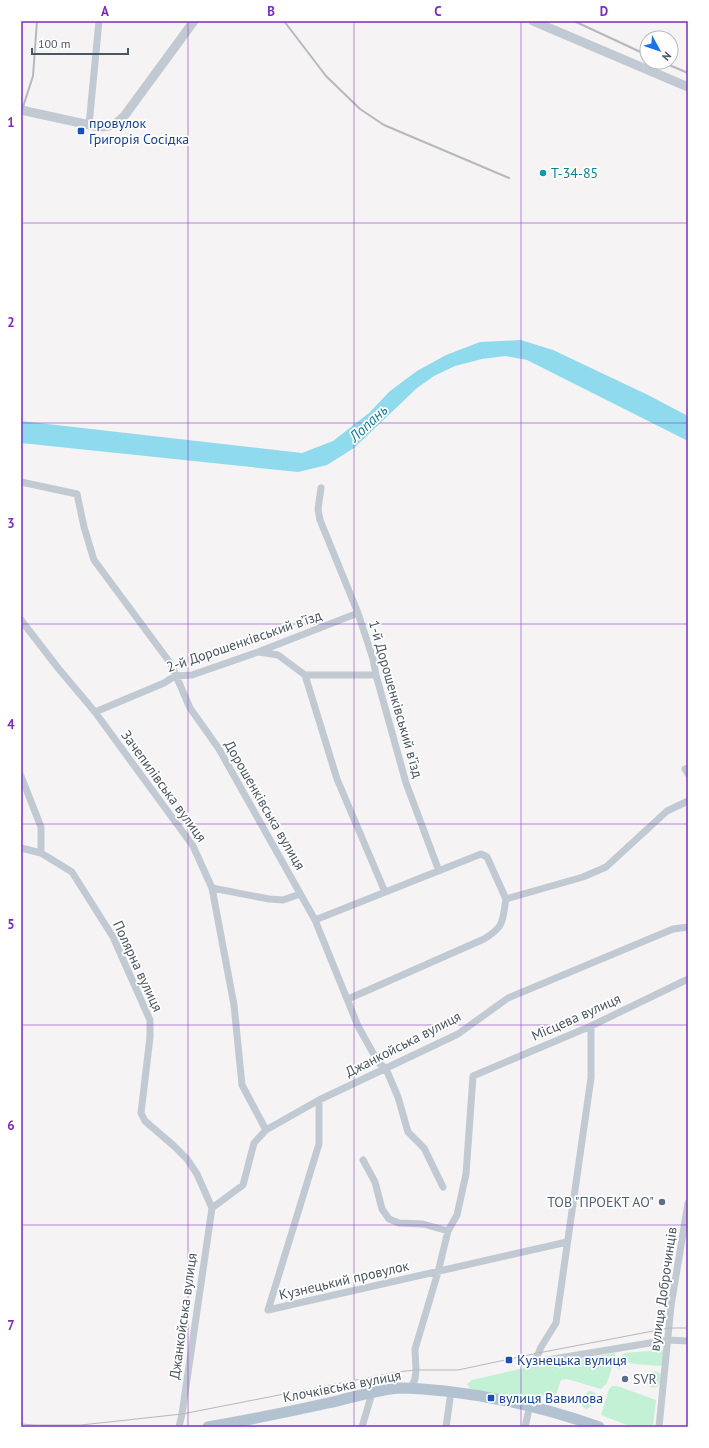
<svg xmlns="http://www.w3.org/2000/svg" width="709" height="1448" font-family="'PT Sans',sans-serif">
<rect width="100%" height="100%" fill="#f5f3f3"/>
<path fill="#c3f1d5" d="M662,1350L664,1352L662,1365L660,1366L635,1364L623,1361L620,1370L617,1368L619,1359L624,1353Z
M614,1353L616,1355L607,1383L601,1389L567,1379L561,1380L556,1395H544L539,1402L470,1389L467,1384L472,1380L533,1366H541Z
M655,1371L661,1374V1382L657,1387C647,1389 649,1384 644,1379L635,1376V1374L644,1376Z
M612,1386H617L656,1400L653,1427H632L601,1415L609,1389Z
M589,1391C604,1392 595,1406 586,1409L583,1407L581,1403L584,1395Z"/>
<path fill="#90daee" d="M521,340L553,350L648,395L688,416V441L527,360L505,356L482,359L455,366L434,376L417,388L354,448L327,465L298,472L21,443V421L302,453L333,441L369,413L390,391L417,371L446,355L480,342Z"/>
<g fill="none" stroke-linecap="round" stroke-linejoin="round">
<path stroke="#c1cad2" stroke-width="7" d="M89,125L99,21
M21,482L77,494L84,527L94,560L171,664L190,708L219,749L315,920L358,1026L378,1062L386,1069L398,1097L408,1132L424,1148L443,1187
M321,488L318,509L320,520L358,613L373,659L376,675L406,783L439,871
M21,620L58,668L95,712L193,846L212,888L234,1005L242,1085L266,1130
M259,652L278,655L305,675H376
M305,675L337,779L385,892
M95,712L164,683L175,676L192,675L258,652L358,613
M685,769L688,774
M21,776L41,827V853
M21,848L41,853L72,872L113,937L150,1020V1037L141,1113L145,1121L174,1146L187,1159L197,1174L212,1208L182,1414L179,1427
M212,888L269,899L283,900L300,894
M506,899L583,877L606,867L667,811L688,801
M315,920L481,854L487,857L506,899
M348,999L484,939C505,926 502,922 506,899
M591,1026V1078L556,1323L541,1347L535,1362L668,1340L688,1341
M319,1100V1144L268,1310L567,1242
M363,1160L375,1182L382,1209L389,1219L399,1223L423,1224L448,1231
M212,1208L243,1185L254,1143L266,1130L319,1100L458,1034L508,998L673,929L688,927
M411,1388L415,1379L416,1370L415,1349L438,1272L448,1231L457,1215L466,1174L473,1076L591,1026L686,980H688
M362,1427L372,1393
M446,1427L451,1392
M525,1427L530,1405
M659,1427L671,1306L688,1203"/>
<path stroke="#c1cad2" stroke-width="9" d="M533,21L688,87
M21,110L99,127C111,127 117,124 125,115L194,21"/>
<path stroke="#b3c2d1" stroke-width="11" d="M208,1427C248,1420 288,1412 328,1403C352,1398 377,1389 402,1388C416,1388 431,1390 445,1391C498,1397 549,1409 599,1427"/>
<path stroke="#b5b8bd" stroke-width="1" d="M21,1424L35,1425H81L182,1414L397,1372L416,1370H458L538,1353L669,1328H688"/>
<path stroke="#b5b8bd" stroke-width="2" d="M284,21L326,76L360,109L384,125L509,178
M574,21L647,55
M662,62L688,73
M21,113L33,76L37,21"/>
</g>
<path fill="none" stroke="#7b2cbf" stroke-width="1" stroke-opacity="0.55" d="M188,21V1427M354,21V1427M521,21V1427M21,223H688M21,423H688M21,624H688M21,824H688M21,1025H688M21,1225H688"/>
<g fill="#1a4fb4" stroke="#fff" stroke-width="1.5">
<rect x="77" y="127" width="8" height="8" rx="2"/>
<rect x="505" y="1356" width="8" height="8" rx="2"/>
<rect x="487" y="1394" width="8" height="8" rx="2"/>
</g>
<circle fill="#0f9aa8" stroke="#fff" stroke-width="1.5" cx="543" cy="173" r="4"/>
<g fill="#5c6f8a" stroke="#fff" stroke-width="1.5">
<circle cx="662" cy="1202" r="4"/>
<circle cx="625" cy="1379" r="4"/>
</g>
<g text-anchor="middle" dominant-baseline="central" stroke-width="3.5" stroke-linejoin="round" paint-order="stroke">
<g font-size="14" fill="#164399" stroke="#fff" text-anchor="start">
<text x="89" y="123">провулок<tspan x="89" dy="16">Григорія Сосідка</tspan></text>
<text x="517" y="1360">Кузнецька вулиця</text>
<text x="499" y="1398">вулиця Вавилова</text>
</g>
<g font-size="14" fill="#0d838f" stroke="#fff" text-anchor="start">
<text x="551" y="173">Т-34-85</text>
</g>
<g font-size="14" fill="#4a5661" stroke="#fff">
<text transform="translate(244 641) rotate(-19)">2-й Дорошенківський в’їзд</text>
<text transform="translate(396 699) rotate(74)">1-й Дорошенківський в’їзд</text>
<text transform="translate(164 786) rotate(54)">Зачепилівська вулиця</text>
<text transform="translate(265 805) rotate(60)">Дорошенківська вулиця</text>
<text transform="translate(138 966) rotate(65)">Полярна вулиця</text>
<text transform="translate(576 1017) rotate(-24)">Місцева вулиця</text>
<text transform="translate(403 1044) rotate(-27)">Джанкойська вулиця</text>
<text transform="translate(344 1280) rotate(-13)">Кузнецький провулок</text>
<text transform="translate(663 1289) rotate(-82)">вулиця Доброчинців</text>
<text transform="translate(183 1316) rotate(-82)">Джанкойська вулиця</text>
<text transform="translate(342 1386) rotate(-11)">Клочківська вулиця</text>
</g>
<g font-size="14" fill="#4e5e75" stroke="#fff" text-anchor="end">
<text x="654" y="1202">ТОВ "ПРОЕКТ АО"</text>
<text x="633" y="1379" text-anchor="start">SVR</text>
</g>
<g font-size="15" font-style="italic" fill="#0c7c9b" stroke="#fff">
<text transform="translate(368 423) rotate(-43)">Лопань</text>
</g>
</g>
<rect width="709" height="1448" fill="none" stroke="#ffffff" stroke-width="44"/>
<g transform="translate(659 50) rotate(130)"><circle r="19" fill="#ffffff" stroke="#b7bbc0"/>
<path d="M0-3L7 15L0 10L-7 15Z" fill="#1a73e8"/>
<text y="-6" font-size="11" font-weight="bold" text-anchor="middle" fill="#4a5661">N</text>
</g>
<path d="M32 48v6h96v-6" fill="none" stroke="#4a5661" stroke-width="2"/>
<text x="38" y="48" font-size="12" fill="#4a5661" stroke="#ffffff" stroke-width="3" paint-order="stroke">100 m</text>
<rect x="22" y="22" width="665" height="1404" fill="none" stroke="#7b2cbf" stroke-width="1.5"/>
<g font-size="13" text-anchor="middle" font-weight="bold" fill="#7b2cbf">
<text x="105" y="16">A</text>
<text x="271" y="16">B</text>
<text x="438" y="16">C</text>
<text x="604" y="16">D</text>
<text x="11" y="127">1</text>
<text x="11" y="327">2</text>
<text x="11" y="528">3</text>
<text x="11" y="729">4</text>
<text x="11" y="929">5</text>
<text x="11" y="1130">6</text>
<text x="11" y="1330">7</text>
</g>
</svg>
